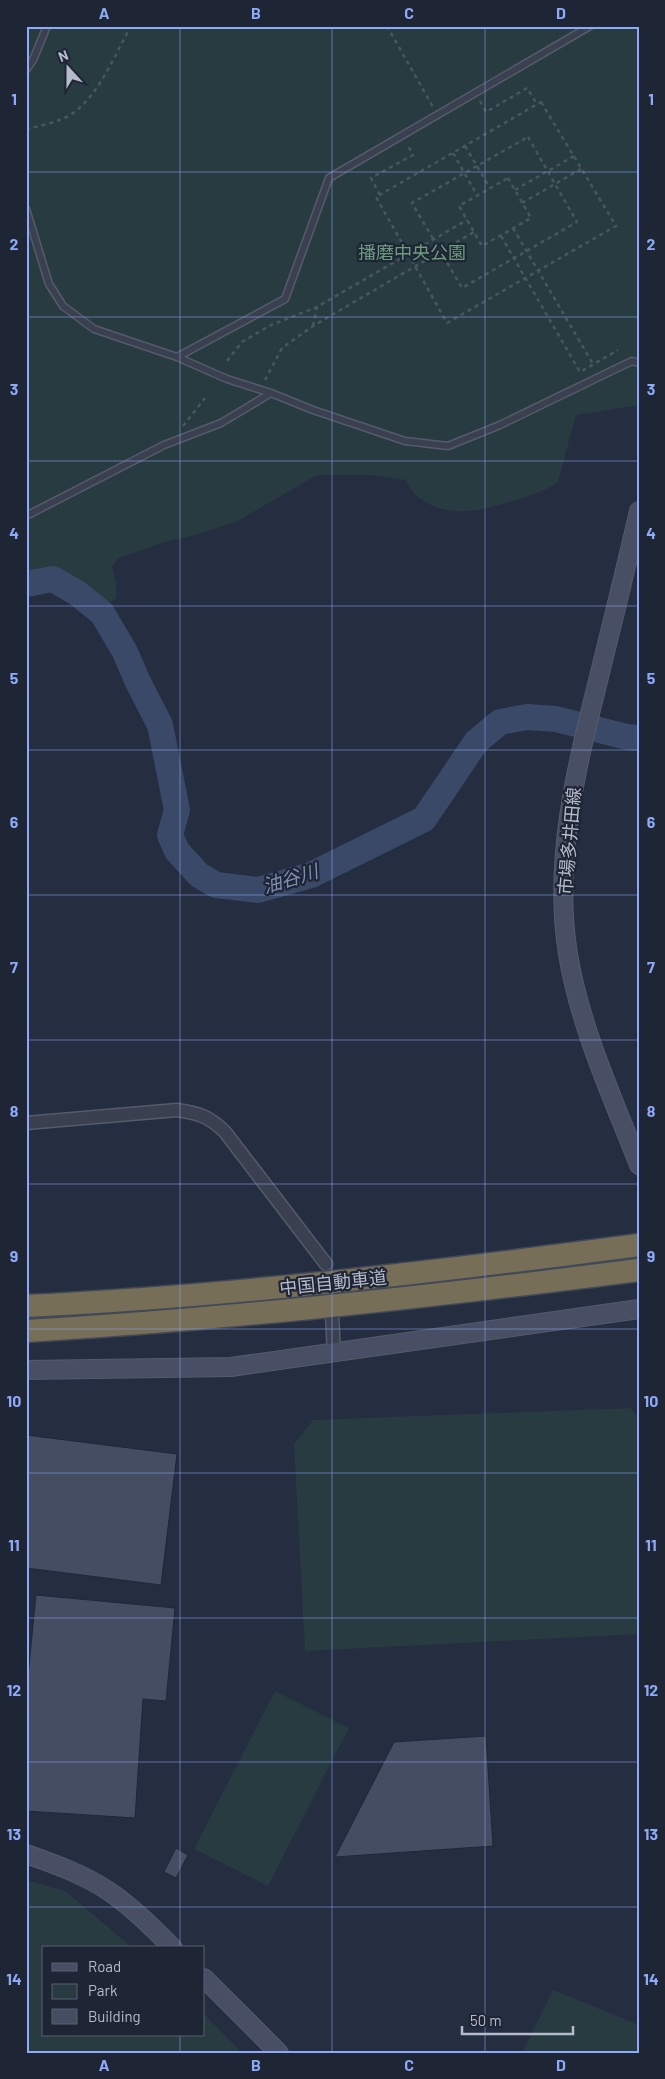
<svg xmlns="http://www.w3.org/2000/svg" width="665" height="2079" font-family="Barlow,'Noto Sans JP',sans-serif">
<rect width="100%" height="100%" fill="#252d40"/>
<path fill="#273b41" d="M26,26H639V405L576,415L558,482C544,492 528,496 512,501C481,511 448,519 419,498C414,494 409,486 405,480L371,475H317L236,522L188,537L161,543L117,559L112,567L116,583V598L109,604C78,576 69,569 26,571Z
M631,1408L639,1419V1634L305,1651L294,1444L313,1420Z
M275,1691L349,1728L268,1886L194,1849Z
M26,1880L65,1891L133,1948H44V2035H204V2014L242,2053H26Z
M553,1990L639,2025V2053H522Z"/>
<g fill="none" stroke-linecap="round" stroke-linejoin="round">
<path stroke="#3b4969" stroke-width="26" d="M26,584L53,579L77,593L102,613L125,652L138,682L160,725L177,810L170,835L177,851L199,875L216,885L258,890L311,875L424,819L476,742L500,722L527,717L556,719L627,737L639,738"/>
</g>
<path fill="#444d62" stroke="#202737" d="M26,1435L177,1454L161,1585L26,1568Z
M36,1595L175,1608L166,1701L143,1699L135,1818L26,1811V1696Z
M486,1736L493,1846L335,1857L394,1742Z
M176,1848L188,1855L176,1878L164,1872Z"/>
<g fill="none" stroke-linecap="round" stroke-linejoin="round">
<g stroke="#545b6b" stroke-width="9">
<path id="lane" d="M26,70L33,60L47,26
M26,209L49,284L63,306L94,329L177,357L227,379L271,393L313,410L405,441L448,446L500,425L632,361L639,363
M177,357L285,299L329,178L590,26
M26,516L164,445L221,423L271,393"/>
</g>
<g stroke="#545b6b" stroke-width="15">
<path id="street" d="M26,1123L177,1110C198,1113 209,1116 225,1132L326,1264
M332,1314L334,1353"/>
</g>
<g stroke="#545b6b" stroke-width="20">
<path id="secondary" d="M639,511C626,568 612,624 598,681C576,769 553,862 568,954C580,1027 612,1096 639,1165
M26,1370L231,1367L639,1309
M26,1854C55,1864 85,1875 110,1892C133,1908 153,1928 173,1948
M204,1978L279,2053"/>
</g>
<g stroke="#414858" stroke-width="25">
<path id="highway" d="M26,1306C231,1296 435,1272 639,1245
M26,1331C231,1319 435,1296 639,1270"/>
</g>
<path stroke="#46585e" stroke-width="2.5" stroke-dasharray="4 4" stroke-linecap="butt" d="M387,26L433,107
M480,101L486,112L527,88L537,104
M541,102L616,226L447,323L376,197Z
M26,129C41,126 58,122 70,115C98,98 115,54 131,26
M528,137L577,222L462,288L412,203Z
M465,146L490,188
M453,153L477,195
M508,178L531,218L482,246L459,206Z
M515,190L574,156
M380,195L371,178L413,155L407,144
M522,203L581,169
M513,228L593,364
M501,236L580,372L618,350
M313,326L317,307L467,220
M227,361L242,342L271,325L317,307
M265,380L282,348L313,326L474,232
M183,426L205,398"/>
<use href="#lane" stroke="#3a4050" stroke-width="6"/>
<use href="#street" stroke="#3a4050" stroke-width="12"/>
<use href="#secondary" stroke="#484e63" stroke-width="18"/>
<use href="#highway" stroke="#766e57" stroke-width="22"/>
</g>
<path fill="none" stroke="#8ea9f8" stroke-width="1" stroke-opacity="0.55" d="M180,26V1948M332,26V2053M485,26V2053M26,172H639M26,317H639M26,461H639M26,606H639M26,750H639M26,895H639M26,1040H639M26,1184H639M26,1329H639M26,1473H639M26,1618H639M26,1762H639M26,1907H639M180,2035V2053"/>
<g text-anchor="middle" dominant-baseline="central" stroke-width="4.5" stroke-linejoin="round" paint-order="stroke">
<g font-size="18" fill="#6d9b7e" stroke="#1e2535">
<text x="412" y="252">播磨中央公園</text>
</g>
<g font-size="18" fill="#b6bbcb" stroke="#1e2535">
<text transform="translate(569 841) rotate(-85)">市場多井田線</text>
<text transform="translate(333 1282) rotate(-6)">中国自動車道</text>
</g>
<g font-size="19" font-style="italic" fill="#7d8eb2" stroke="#1e2535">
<text transform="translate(290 878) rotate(-17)">油谷川</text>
</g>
</g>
<rect width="665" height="2079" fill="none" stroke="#1e2535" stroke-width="55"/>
<rect x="42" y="1946" width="162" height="90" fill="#1e2535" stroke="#5b6171"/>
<rect x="52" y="1963" width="25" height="8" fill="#484e63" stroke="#5b6171"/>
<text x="88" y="1972" font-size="15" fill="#b6bbcb">Road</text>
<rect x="52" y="1984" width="25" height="15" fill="#273b41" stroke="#5b6171"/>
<text x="88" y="1996" font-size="15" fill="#b6bbcb">Park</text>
<rect x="52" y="2009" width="25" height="15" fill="#444d62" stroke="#5b6171"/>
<text x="88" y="2022" font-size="15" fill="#b6bbcb">Building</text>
<g transform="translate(68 68) rotate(339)" stroke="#1e2535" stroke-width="4" paint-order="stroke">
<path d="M0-4L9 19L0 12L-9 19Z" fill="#b6bbcb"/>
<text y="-8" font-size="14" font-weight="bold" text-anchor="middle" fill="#b6bbcb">N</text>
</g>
<path d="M462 2026v8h111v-8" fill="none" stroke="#b6bbcb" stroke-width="2.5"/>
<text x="470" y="2026" font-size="15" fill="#b6bbcb" stroke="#1e2535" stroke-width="4" paint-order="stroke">50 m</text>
<rect x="28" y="28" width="610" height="2024" fill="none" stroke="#8ea9f8" stroke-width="2"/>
<g font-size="16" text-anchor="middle" font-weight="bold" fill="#8ea9f8">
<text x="104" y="19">A</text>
<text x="256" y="19">B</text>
<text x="409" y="19">C</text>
<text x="561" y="19">D</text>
<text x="14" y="105">1</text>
<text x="651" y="105">1</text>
<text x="14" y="250">2</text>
<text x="651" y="250">2</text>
<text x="14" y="395">3</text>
<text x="651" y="395">3</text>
<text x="14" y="539">4</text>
<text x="651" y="539">4</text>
<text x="14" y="684">5</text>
<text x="651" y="684">5</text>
<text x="14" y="828">6</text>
<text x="651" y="828">6</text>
<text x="14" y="973">7</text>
<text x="651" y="973">7</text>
<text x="14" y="1117">8</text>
<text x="651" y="1117">8</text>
<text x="14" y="1262">9</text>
<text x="651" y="1262">9</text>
<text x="14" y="1407">10</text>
<text x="651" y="1407">10</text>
<text x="14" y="1551">11</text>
<text x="651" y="1551">11</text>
<text x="14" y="1696">12</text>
<text x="651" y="1696">12</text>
<text x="14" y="1840">13</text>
<text x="651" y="1840">13</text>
<text x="14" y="1985">14</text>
<text x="651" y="1985">14</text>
<text x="104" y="2071">A</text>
<text x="256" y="2071">B</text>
<text x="409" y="2071">C</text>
<text x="561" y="2071">D</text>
</g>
</svg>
